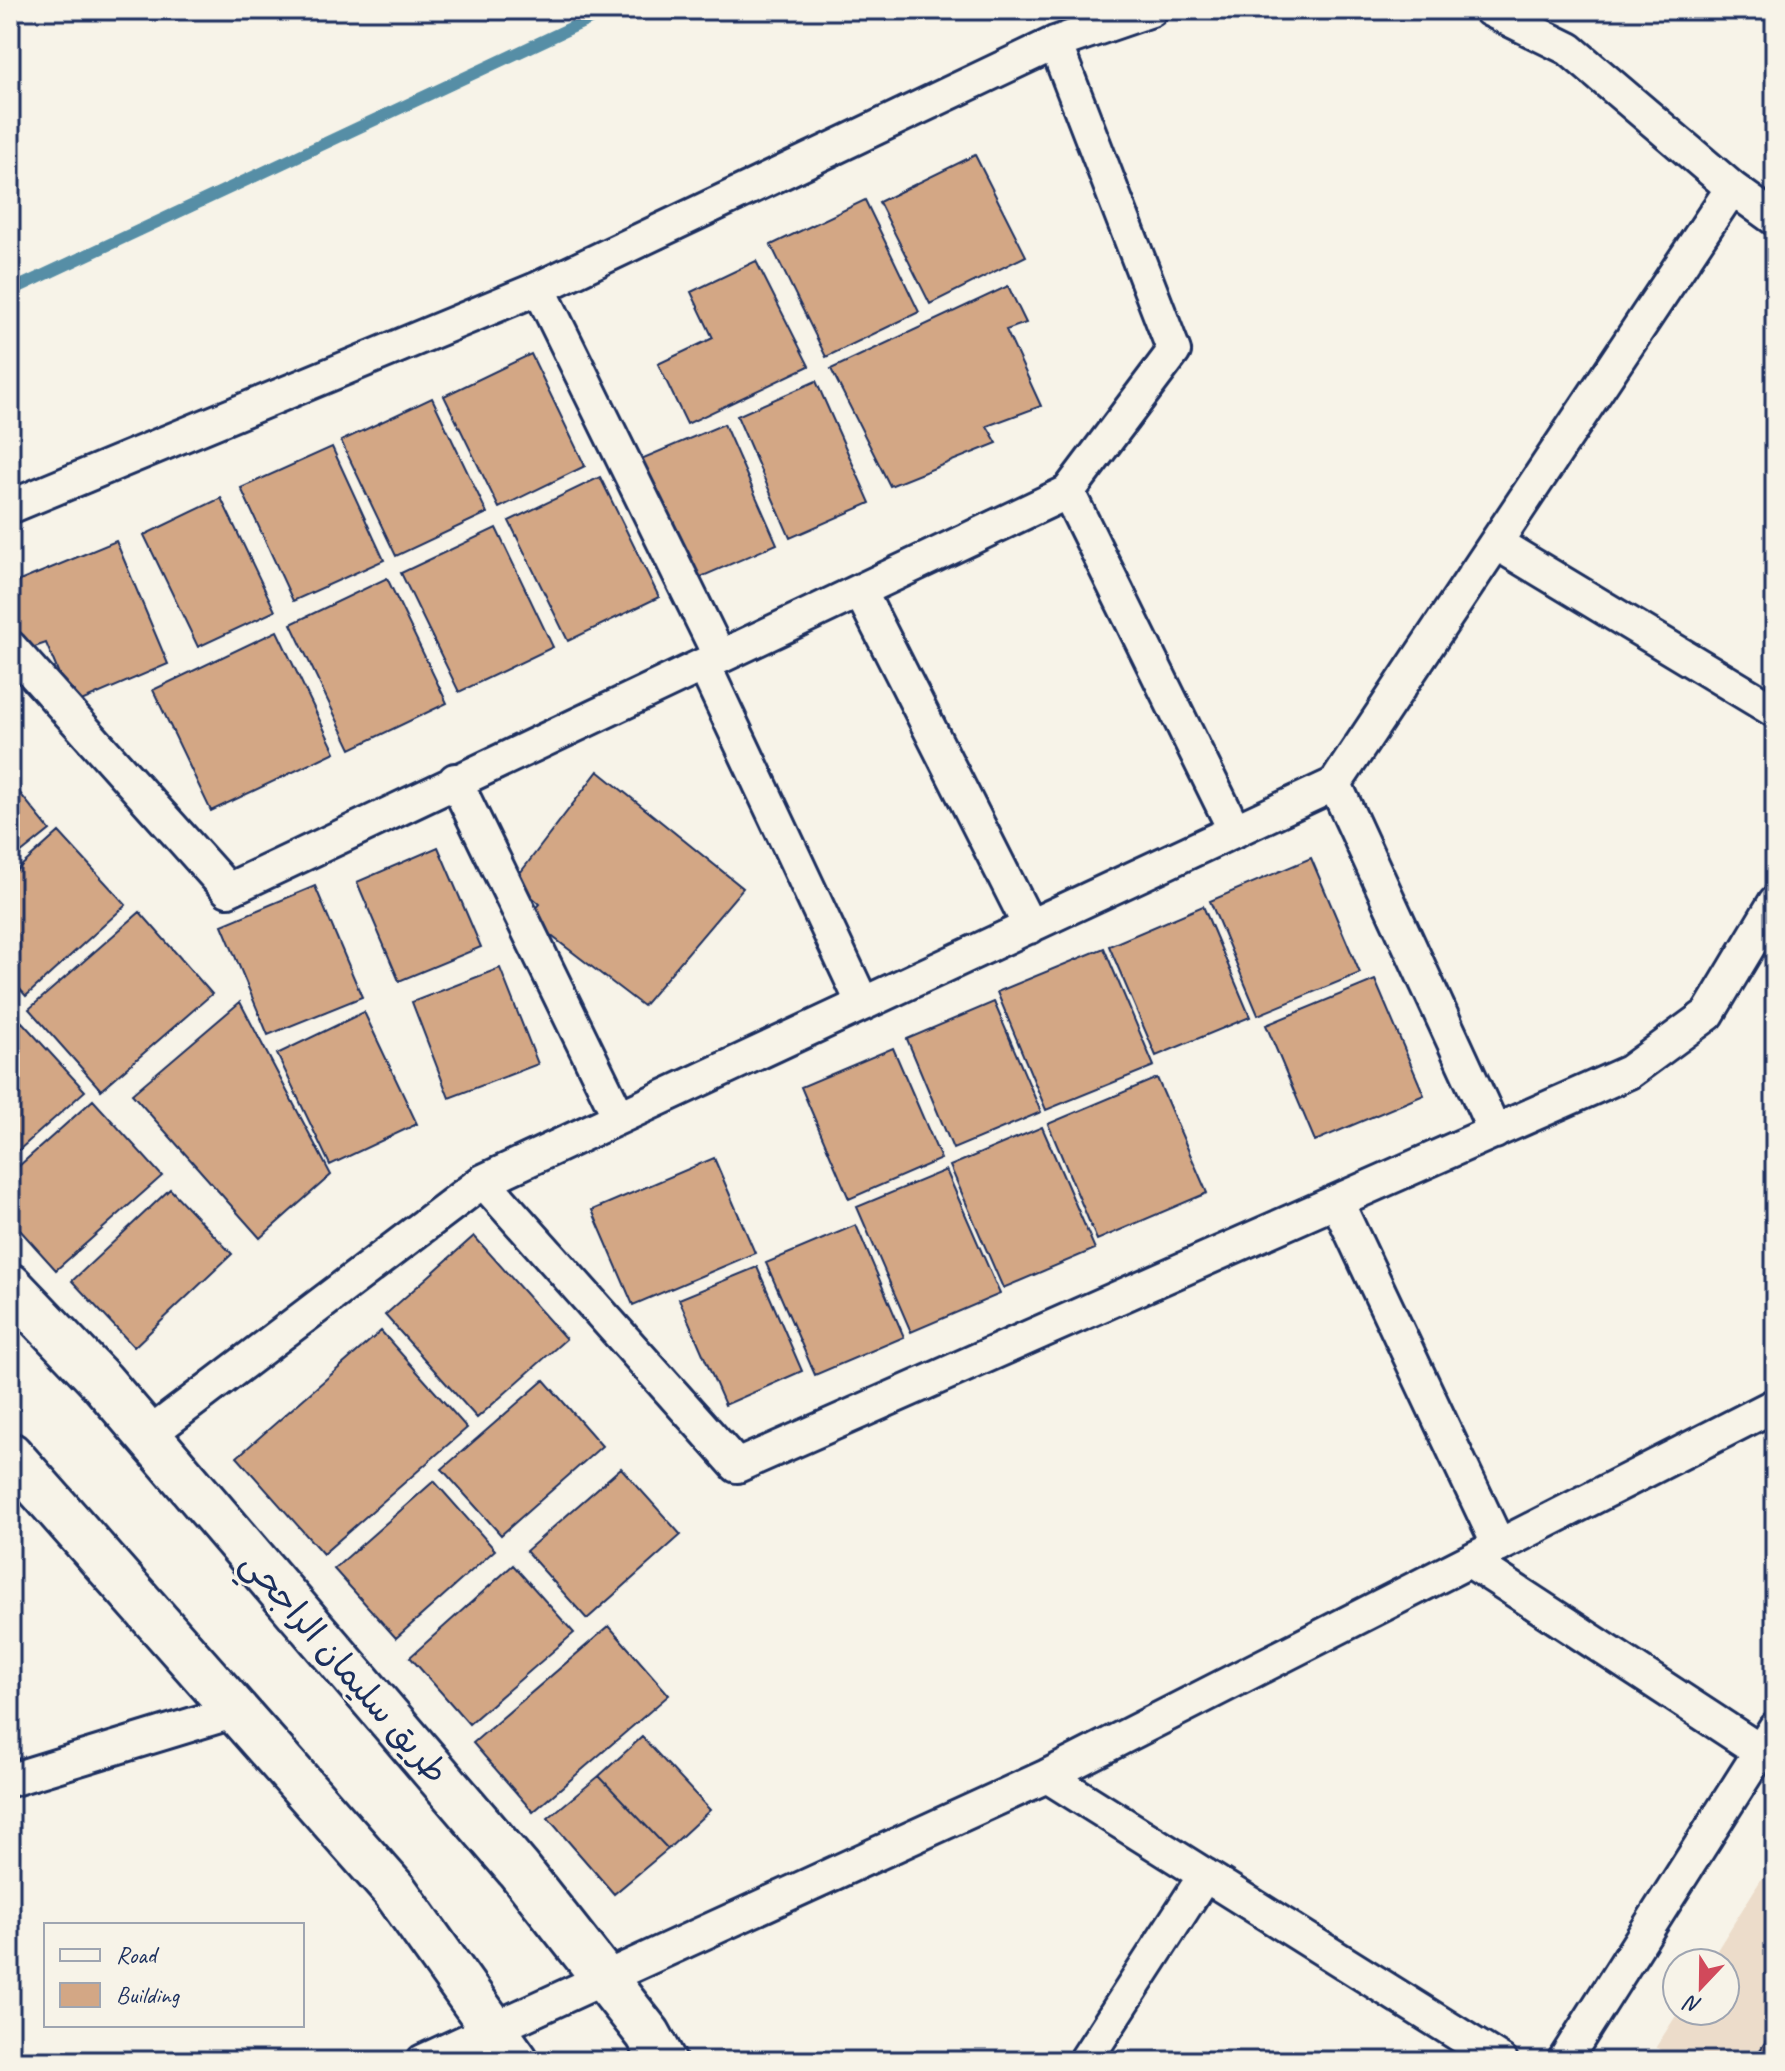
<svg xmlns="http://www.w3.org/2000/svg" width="1785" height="2071" font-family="Caveat,'Playpen Sans Arabic',sans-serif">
<rect width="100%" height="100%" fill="#f7f3e8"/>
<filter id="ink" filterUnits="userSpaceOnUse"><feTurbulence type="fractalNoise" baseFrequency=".0125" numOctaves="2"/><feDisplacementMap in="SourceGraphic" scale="16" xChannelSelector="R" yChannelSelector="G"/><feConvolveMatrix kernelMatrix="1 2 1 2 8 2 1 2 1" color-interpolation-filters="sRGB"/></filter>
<g filter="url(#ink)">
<path fill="#ecdcca" d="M1775,1857V2061H1677L1656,2047L1679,2011H1725V1963H1709Z"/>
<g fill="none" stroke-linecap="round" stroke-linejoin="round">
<path stroke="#568ea6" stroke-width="12" d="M10,291L609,10"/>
</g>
<path fill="#d3a785" stroke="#1b2f5e" stroke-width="2" d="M975,155L1026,256L930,304L879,202Z
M865,200L919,312L826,357L771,245Z
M756,261L809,366L687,424L658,364L713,338L691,292Z
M1008,286L1026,323L1006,330L1041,406L987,426L997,443L890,486L831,369Z
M531,354L585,466L499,508L444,396Z
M816,381L870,503L790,538L737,416Z
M432,398L487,513L396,556L341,441Z
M724,424L777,544L687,583L634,462Z
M332,447L384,560L293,601L241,488Z
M600,477L659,597L568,641L509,521Z
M221,498L275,611L198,647L144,535Z
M496,528L553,647L459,692L401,573Z
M116,541L168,664L72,705L46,643L26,650L10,610V585Z
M387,578L447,703L351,749L291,624Z
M277,631L335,752L211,811L153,690Z
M598,771L743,888L643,1006L528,918L540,904L514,881Z
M10,781L50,830L10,862Z
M59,832L126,905L26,996L10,978V876Z
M438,847L481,947L399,981L357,882Z
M1311,858L1360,973L1258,1015L1210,901Z
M315,886L362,997L268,1035L222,925Z
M1203,906L1250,1017L1156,1056L1109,946Z
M140,912L212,994L101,1090L29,1009Z
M1104,948L1154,1066L1046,1110L997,992Z
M500,968L538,1064L449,1098L412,1002Z
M1375,980L1424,1095L1315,1141L1266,1025Z
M240,1002L331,1175L260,1238L132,1094Z
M994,1002L1041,1112L953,1149L907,1039Z
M364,1012L417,1124L330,1165L277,1054Z
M22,1022L85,1091L10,1158V1032Z
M893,1048L941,1159L849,1199L801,1087Z
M1157,1078L1207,1193L1097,1240L1048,1124Z
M93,1100L162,1176L56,1270L10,1219V1174Z
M1042,1127L1095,1249L1003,1288L950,1166Z
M714,1158L755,1253L633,1305L592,1210Z
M946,1170L1000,1294L911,1332L857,1207Z
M170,1189L232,1254L134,1347L72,1281Z
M856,1225L904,1337L815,1375L766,1263Z
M474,1236L566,1339L477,1418L385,1315Z
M757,1267L802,1371L725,1405L679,1299Z
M381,1331L467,1428L323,1554L237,1457Z
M544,1380L602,1446L501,1535L442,1469Z
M621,1468L681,1535L587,1619L526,1551Z
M434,1481L495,1550L396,1638L334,1569Z
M513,1565L574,1633L469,1724L410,1657Z
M609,1626L669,1695L533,1812L473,1743Z
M642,1737L710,1810L668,1849L599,1776Z
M599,1776L668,1849L614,1894L548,1818Z
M1775,2027V2061H1753Z"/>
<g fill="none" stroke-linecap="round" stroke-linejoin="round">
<g stroke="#1b2f5e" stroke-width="38">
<path id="minor" d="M1490,10L1569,49L1732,188L1775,219
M539,288L719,655
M1068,492L1235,831
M10,507L539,288L1055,43L1151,10
M1496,543L1775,711
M860,591L1030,927
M10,647L228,890L1068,492L1174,351L1055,43
M704,665L863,1004
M455,780L619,1117
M1335,784L1495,1132
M483,1181L737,1466L1629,1072L1708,1014L1775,902
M1337,1202L1499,1546
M147,1436L483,1181L1335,784L1732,188
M1470,1561L1760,1751
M1047,1776L1501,2061
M10,1780L236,1711
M423,2061L1047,1776L1775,1405
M1085,2061L1205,1875
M1564,2061L1775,1728"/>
</g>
<g stroke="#1b2f5e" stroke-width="50">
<path id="secondary" d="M10,1286L102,1382L519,1870L648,2034L663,2061
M10,1455L395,1891L516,2061"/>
</g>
<use href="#minor" stroke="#f7f3e8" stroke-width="32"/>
<use href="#secondary" stroke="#f7f3e8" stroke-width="44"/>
</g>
</g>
<g text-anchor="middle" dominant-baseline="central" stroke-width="6" stroke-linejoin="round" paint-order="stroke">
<g font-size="34" fill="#1b2f5e" stroke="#f7f3e8">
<text transform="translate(345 1667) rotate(49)">طريق سليمان الراجحي</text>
</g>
</g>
<rect width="1785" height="2071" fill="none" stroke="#f7f3e8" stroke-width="40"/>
<rect x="20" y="20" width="1745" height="2031" fill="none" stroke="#1b2f5e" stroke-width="3" filter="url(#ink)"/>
<rect x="44" y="1923" width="260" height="104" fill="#f7f3e8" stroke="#9fa5b1" stroke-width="2"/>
<rect x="60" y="1949" width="40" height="12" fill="#f7f3e8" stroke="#9fa5b1" stroke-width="2"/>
<text x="116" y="1963" font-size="24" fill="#1b2f5e">Road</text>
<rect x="60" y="1983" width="40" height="24" fill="#d3a785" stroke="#9fa5b1" stroke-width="2"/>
<text x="116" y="2003" font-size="24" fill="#1b2f5e">Building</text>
<g transform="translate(1701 1987) rotate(202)"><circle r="38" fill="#f7f3e8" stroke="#9fa5b1" stroke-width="2"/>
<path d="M0-6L14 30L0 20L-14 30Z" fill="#d1495b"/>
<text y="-12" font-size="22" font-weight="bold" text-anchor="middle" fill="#1b2f5e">N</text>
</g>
</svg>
